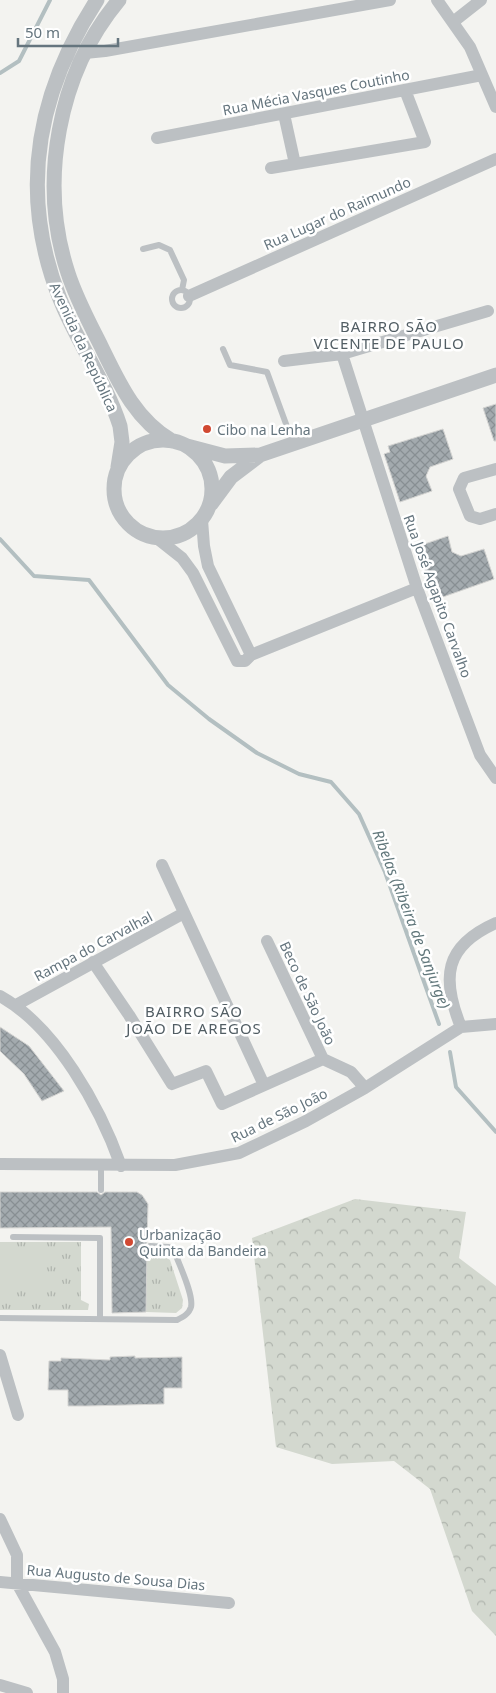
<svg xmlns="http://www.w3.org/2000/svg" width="496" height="1693" font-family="'Noto Sans',sans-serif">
<defs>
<pattern id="forest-crowns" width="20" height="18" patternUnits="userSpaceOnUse" patternTransform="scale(1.25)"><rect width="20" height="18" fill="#d3d8cf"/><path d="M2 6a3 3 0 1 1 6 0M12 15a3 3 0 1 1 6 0" fill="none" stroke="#afb4ad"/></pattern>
<pattern id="park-tufts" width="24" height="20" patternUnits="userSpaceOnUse" patternTransform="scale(1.25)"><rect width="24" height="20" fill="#d3d8cf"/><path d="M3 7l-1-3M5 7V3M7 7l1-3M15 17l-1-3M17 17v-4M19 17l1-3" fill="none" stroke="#afb4ad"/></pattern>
<pattern id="building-cross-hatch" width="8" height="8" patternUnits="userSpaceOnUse" patternTransform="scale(1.25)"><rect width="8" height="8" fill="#a3aaae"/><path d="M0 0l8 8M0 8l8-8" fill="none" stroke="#888f93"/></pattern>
</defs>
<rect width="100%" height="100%" fill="#f3f3f0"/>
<path fill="url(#forest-crowns)" d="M355,1199L466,1212L459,1258L496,1286V1636L472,1611L430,1489L394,1461L332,1464L276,1447L252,1238Z"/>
<path fill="url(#park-tufts)" d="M0,1242H81V1300L89,1304L88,1310H0Z
M147,1256H163L170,1260L183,1300L182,1308L176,1313L146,1312Z"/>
<path fill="#d3d8cf" d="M0,1252H46V1285H0Z"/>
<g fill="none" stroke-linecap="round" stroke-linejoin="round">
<path stroke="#b3bfc1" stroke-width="4" d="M0,73L19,61L50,0
M0,539L34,576L89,580L168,685L209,719L257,753L299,774L331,782L359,814L385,872L439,1024
M450,1052L456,1087L496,1132"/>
</g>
<path fill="url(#building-cross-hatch)" stroke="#d4d4d2" d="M496,404V441H494L483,408Z
M443,429L453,459L430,467L426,476L432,491L400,502L384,454L390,452L388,446Z
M448,536L452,552L461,556L484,549L494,579L440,598L438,592L433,594L416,547Z
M0,1027L29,1046L64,1091L42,1101L24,1074L0,1051Z
M0,1192H97L101,1195L105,1192H137L142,1195L148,1204L147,1242L145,1246L147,1250L146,1312L112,1313L111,1227L0,1228Z
M135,1356V1358L182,1357V1388H164V1404L87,1406H68V1390H48L49,1361H61V1358L110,1360V1357Z"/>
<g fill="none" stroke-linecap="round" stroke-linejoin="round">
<path stroke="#bcc0c3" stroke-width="6" d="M143,249L159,245L170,250L184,280L182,290
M172 299a9 9 0 1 1 18 0a9 9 0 1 1-18 0Z
M223,349L230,365L267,372L293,443
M101,1190V1165
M13,1237L100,1238V1319
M0,1318L177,1320C183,1317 189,1314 191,1307C194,1294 178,1263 174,1250L169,1247L150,1246"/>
<path stroke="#bcc0c3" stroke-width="12" d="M437,0L470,47L496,107
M453,22L481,0
M85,53L105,51L390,0
M284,114L295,164L425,142L405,90
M157,138L482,75
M271,168L295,164
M189,296L496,159
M342,354L417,588L480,755L496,778
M284,361L342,354L488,311
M496,469L464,478L459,489L470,516L480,519L496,514
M158,539L182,558L193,573L237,661H245L251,655L208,566L204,546L202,520
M251,655L417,588
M162,865L264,1085
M267,941L323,1059
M93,962L129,1015L172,1084L206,1071L222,1104L323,1059L351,1072L365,1088
M0,996C56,1027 100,1107 121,1166
M16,1005L184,913
M461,1027C441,978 444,946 496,923
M0,1164L175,1165L239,1153L306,1121L365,1088L461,1027L496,1024
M0,1355L18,1415
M0,1519L17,1555V1583L55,1652L63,1679V1693
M0,1582L229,1603
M0,1685L27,1693"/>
<path stroke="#bcc0c3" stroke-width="15" d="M97,0C36,94 18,193 60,299C77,342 106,382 120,426L122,442L118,467
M119,0C58,73 38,182 68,273C76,298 89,322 101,346C119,383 135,419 172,441
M114 489a49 49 0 1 1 98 0a49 49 0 1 1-98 0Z
M187,446L225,456L260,455L496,375
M211,504L231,477L260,455"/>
</g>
<g fill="#d14932" stroke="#fff" stroke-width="2">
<circle cx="207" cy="429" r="5"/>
<circle cx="129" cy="1242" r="5"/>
</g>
<g text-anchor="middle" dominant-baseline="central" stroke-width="5" stroke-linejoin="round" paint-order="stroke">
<g font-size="14" fill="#65757e" stroke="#fff">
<text transform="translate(316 92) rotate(-11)">Rua Mécia Vasques Coutinho</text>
<text transform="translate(337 213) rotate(-24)">Rua Lugar do Raimundo</text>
<text transform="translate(84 347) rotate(65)">Avenida da República</text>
<text transform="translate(438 596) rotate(70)">Rua José Agapito Carvalho</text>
<text transform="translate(93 946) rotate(-28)">Rampa do Carvalhal</text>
<text transform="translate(308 993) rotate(65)">Beco de São João</text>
<text transform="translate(279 1115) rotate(-26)">Rua de São João</text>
<text transform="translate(116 1577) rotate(5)">Rua Augusto de Sousa Dias</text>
</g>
<g font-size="14" fill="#65757e" stroke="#fff" text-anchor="start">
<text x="217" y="429">Cibo na Lenha</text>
<text x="139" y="1234">Urbanização<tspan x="139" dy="16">Quinta da Bandeira</tspan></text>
</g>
<g font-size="15" letter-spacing="1" fill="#525e64" stroke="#fff">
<text x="389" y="326">BAIRRO SÃO<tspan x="389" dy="17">VICENTE DE PAULO</tspan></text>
<text x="194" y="1011">BAIRRO SÃO<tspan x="194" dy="17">JOÃO DE AREGOS</tspan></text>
</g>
<g font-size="15" font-style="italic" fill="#61777b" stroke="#fff">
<text transform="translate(412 919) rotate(69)">Ribelas (Ribeira de Sanjurge)</text>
</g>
</g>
<path d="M18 38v8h100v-8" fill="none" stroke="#65757e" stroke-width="2.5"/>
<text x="25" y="38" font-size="15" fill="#65757e" stroke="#ffffff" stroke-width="4" paint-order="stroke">50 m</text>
</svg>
